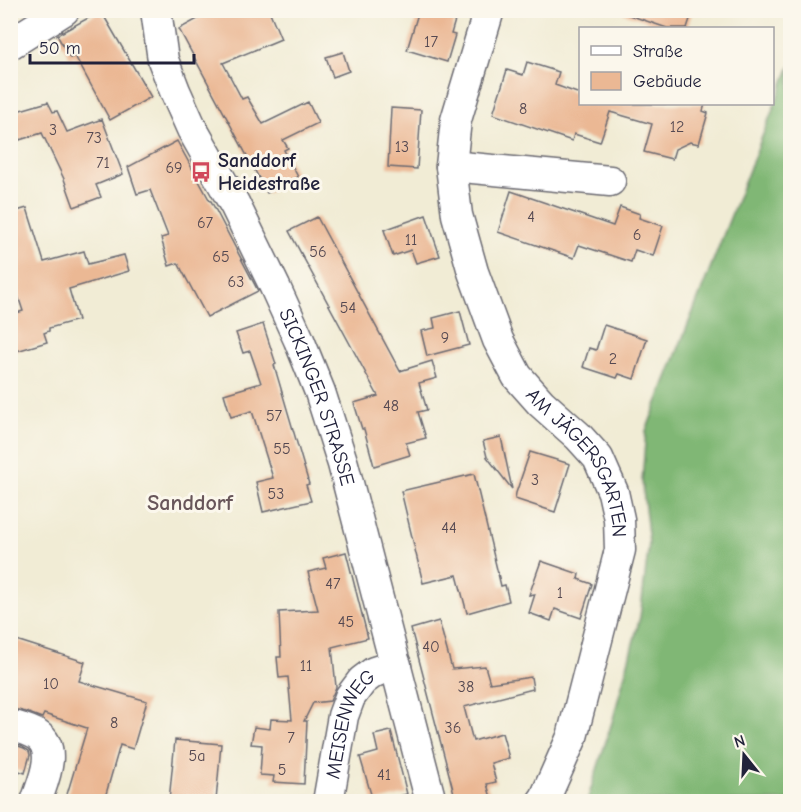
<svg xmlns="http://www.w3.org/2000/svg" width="801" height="812" font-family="'Comic Neue',sans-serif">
<rect width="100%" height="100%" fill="#fbf7ec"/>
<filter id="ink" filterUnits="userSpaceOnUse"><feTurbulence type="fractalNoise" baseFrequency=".0167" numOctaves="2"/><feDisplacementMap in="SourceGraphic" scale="12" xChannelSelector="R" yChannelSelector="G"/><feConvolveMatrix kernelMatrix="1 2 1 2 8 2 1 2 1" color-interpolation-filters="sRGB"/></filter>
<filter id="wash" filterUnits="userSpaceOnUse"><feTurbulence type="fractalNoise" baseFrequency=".008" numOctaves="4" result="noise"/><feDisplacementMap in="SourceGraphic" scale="24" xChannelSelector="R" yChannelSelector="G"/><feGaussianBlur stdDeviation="1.35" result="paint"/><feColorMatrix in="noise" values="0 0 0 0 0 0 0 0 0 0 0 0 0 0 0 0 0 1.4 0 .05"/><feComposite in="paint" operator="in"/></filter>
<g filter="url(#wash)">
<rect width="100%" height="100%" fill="#f1ecd5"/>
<path fill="#80b774" stroke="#516c58" stroke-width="1.5" d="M790,66V801H587L613,719L640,617L649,543L642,481L646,431Z"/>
<g id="blocks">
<path fill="#ebb894" d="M214,10H269L281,39L223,63L242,99L247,97L263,124L308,102L318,123L283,140L288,148L284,150L298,177L267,193L179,29Z
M419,10H458L451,34L455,35L447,62L407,50Z
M623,10H693L687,28H667L623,13Z
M101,11L151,97L110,120L75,56L70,58L57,35Z
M343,52L349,71L333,77L326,57Z
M527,62L559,72L555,85L580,94V104H705L703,111L708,113L699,144L690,142L675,149L672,159L644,152L652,124L610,112L600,142L574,134L572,141L493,114L507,70L523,75Z
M48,102L53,112L57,111L67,132L102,119L123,174L96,185L101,197L74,207L64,179L42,133L10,143V113Z
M391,108L421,110L417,169L388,167Z
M177,141L210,201H211L258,291L207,317L178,263L169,266L161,238L168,236L150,190L137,194L128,167Z
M511,191L613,226L620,207L640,214L639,218L663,226L653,256L635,250L631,262L579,245L574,258L498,232Z
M27,208L44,262L84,251L88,264L124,255L129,271L69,289L78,320L49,328V331L44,333L47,342L10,353V315L23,311L10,272V213Z
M426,215L440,256L416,263L411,250L393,256L384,230Z
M317,217L400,371L432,361L437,378L419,383L427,410L418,412L426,438L406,443L410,455L374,466L364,429H362L354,403L378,396L289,231Z
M460,311L469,345L427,356L421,331L435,328L433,318Z
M263,324L276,364L274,365L309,484L306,485L311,501L263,512L256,482L273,478L252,411L231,417L224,394L261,383L250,351L243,353L236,333Z
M604,325L647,339L634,379L619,374L617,378L583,367L589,348L596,350Z
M501,437L512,489L487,457L483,441Z
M530,452L570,464L555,512L515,499L516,493Z
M474,474L501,586L505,585L509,601L467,613L457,575L423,583L401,491Z
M346,552L368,638L332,647L336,687L330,701L313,703L304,721H307L304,784L273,782L274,776L260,775L262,745L251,744L254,727L270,729L271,719L292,720L288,677L279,678L277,657H281L279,612L318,610L308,572L326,568L323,558Z
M541,561L579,574L578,579L592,584L581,618L555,609L551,621L529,613L535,594L529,595Z
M439,621L452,669L485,666L490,683L531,677L533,689L464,707L473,741L502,733L509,758L491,763L496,782L487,784L492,801H456L411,629Z
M10,638L85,662L79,681L147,701L133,749L120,745L104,801H65L87,728L44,714L42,718L26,712L10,708Z
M391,731L407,794L379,801H373L360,757L378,752L374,735Z
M175,740L221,744L216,801H169Z
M10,743L24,748L29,751L30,755L25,773L10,768Z"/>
</g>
</g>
<g filter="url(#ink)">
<use href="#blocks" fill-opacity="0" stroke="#6a6971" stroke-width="1.5"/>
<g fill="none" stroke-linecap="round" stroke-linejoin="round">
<g stroke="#6a6971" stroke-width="33">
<g id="minor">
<path id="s1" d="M156,10L163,60L175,91L192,129L235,205L275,287L299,340L320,392L343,464L431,802"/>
<path id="s2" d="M489,10L456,120L451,166L457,215L473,272L498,340L517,376L541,403L578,436L598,458L613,492L619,519L620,550L572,737L545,798L542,802"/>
<path d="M10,44L64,10"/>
<path d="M451,166L610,181"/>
<path d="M10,725C20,728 29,730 37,735C59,749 42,783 36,802"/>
<path id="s3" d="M328,802L343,716L350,697L362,681L374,672L396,665"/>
</g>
</g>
<use href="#minor" stroke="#fff" stroke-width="30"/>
</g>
</g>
<defs>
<g id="bus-bare" transform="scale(1.62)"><path d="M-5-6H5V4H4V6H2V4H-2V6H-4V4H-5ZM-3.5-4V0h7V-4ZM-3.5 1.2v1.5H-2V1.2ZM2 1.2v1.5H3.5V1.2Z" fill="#d1495b" stroke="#fbf7ec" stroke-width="2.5" paint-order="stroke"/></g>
</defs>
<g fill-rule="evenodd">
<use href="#bus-bare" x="201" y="172"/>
</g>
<g text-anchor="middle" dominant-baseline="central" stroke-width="6" stroke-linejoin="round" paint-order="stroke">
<g font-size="16" fill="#544851">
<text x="431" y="42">17</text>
<text x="523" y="109">8</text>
<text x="677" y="127">12</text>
<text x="53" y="130">3</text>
<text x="94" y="138">73</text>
<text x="402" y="147">13</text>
<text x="103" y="163">71</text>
<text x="174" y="168">69</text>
<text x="531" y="217">4</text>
<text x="205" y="223">67</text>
<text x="637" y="235">6</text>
<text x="411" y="240">11</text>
<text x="318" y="252">56</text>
<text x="221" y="257">65</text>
<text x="236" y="282">63</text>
<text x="348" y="308">54</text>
<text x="445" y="338">9</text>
<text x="613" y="359">2</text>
<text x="391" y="406">48</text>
<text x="274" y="416">57</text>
<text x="282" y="449">55</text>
<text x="535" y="480">3</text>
<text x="276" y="494">53</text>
<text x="449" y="528">44</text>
<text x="333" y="584">47</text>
<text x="560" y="593">1</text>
<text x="346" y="622">45</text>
<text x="431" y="647">40</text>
<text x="306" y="666">11</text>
<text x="51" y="684">10</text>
<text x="466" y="687">38</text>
<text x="114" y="723">8</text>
<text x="453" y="728">36</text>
<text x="291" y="738">7</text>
<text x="197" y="756">5a</text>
<text x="282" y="770">5</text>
<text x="384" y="775">41</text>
</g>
<g font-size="20" font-weight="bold" fill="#22223b" stroke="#fbf7ec" text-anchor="start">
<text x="218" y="160">Sanddorf<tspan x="218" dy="23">Heidestraße</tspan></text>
</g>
<g font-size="20" fill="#22223b" stroke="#fbf7ec">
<text stroke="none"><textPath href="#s1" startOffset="422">SICKINGER STRASSE</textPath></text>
<text stroke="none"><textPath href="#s2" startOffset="492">AM JÄGERSGARTEN</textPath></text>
<text stroke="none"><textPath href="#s3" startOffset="82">MEISENWEG</textPath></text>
</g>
<g font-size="22" font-weight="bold" fill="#68565a" stroke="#fbf7ec">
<text x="190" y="503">Sanddorf</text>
</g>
</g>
<rect width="801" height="812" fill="none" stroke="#fbf7ec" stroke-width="36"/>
<rect x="579" y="27" width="195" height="78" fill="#fbf7ec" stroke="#a4a2a5" stroke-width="1.5"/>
<rect x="591" y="46" width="30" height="9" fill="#ffffff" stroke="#a4a2a5" stroke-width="1.5"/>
<text x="633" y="57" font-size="18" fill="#22223b">Straße</text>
<rect x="591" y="72" width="30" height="18" fill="#ebb894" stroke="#a4a2a5" stroke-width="1.5"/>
<text x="633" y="87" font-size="18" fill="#22223b">Gebäude</text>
<g transform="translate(744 755) rotate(342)" stroke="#fbf7ec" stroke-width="4.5" paint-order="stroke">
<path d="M0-4.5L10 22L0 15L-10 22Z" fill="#22223b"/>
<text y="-9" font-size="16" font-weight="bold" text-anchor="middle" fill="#22223b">N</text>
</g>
<path d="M30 54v9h164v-9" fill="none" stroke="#22223b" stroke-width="3"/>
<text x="39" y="54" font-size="18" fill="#22223b" stroke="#fbf7ec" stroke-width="4.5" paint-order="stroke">50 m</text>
</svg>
